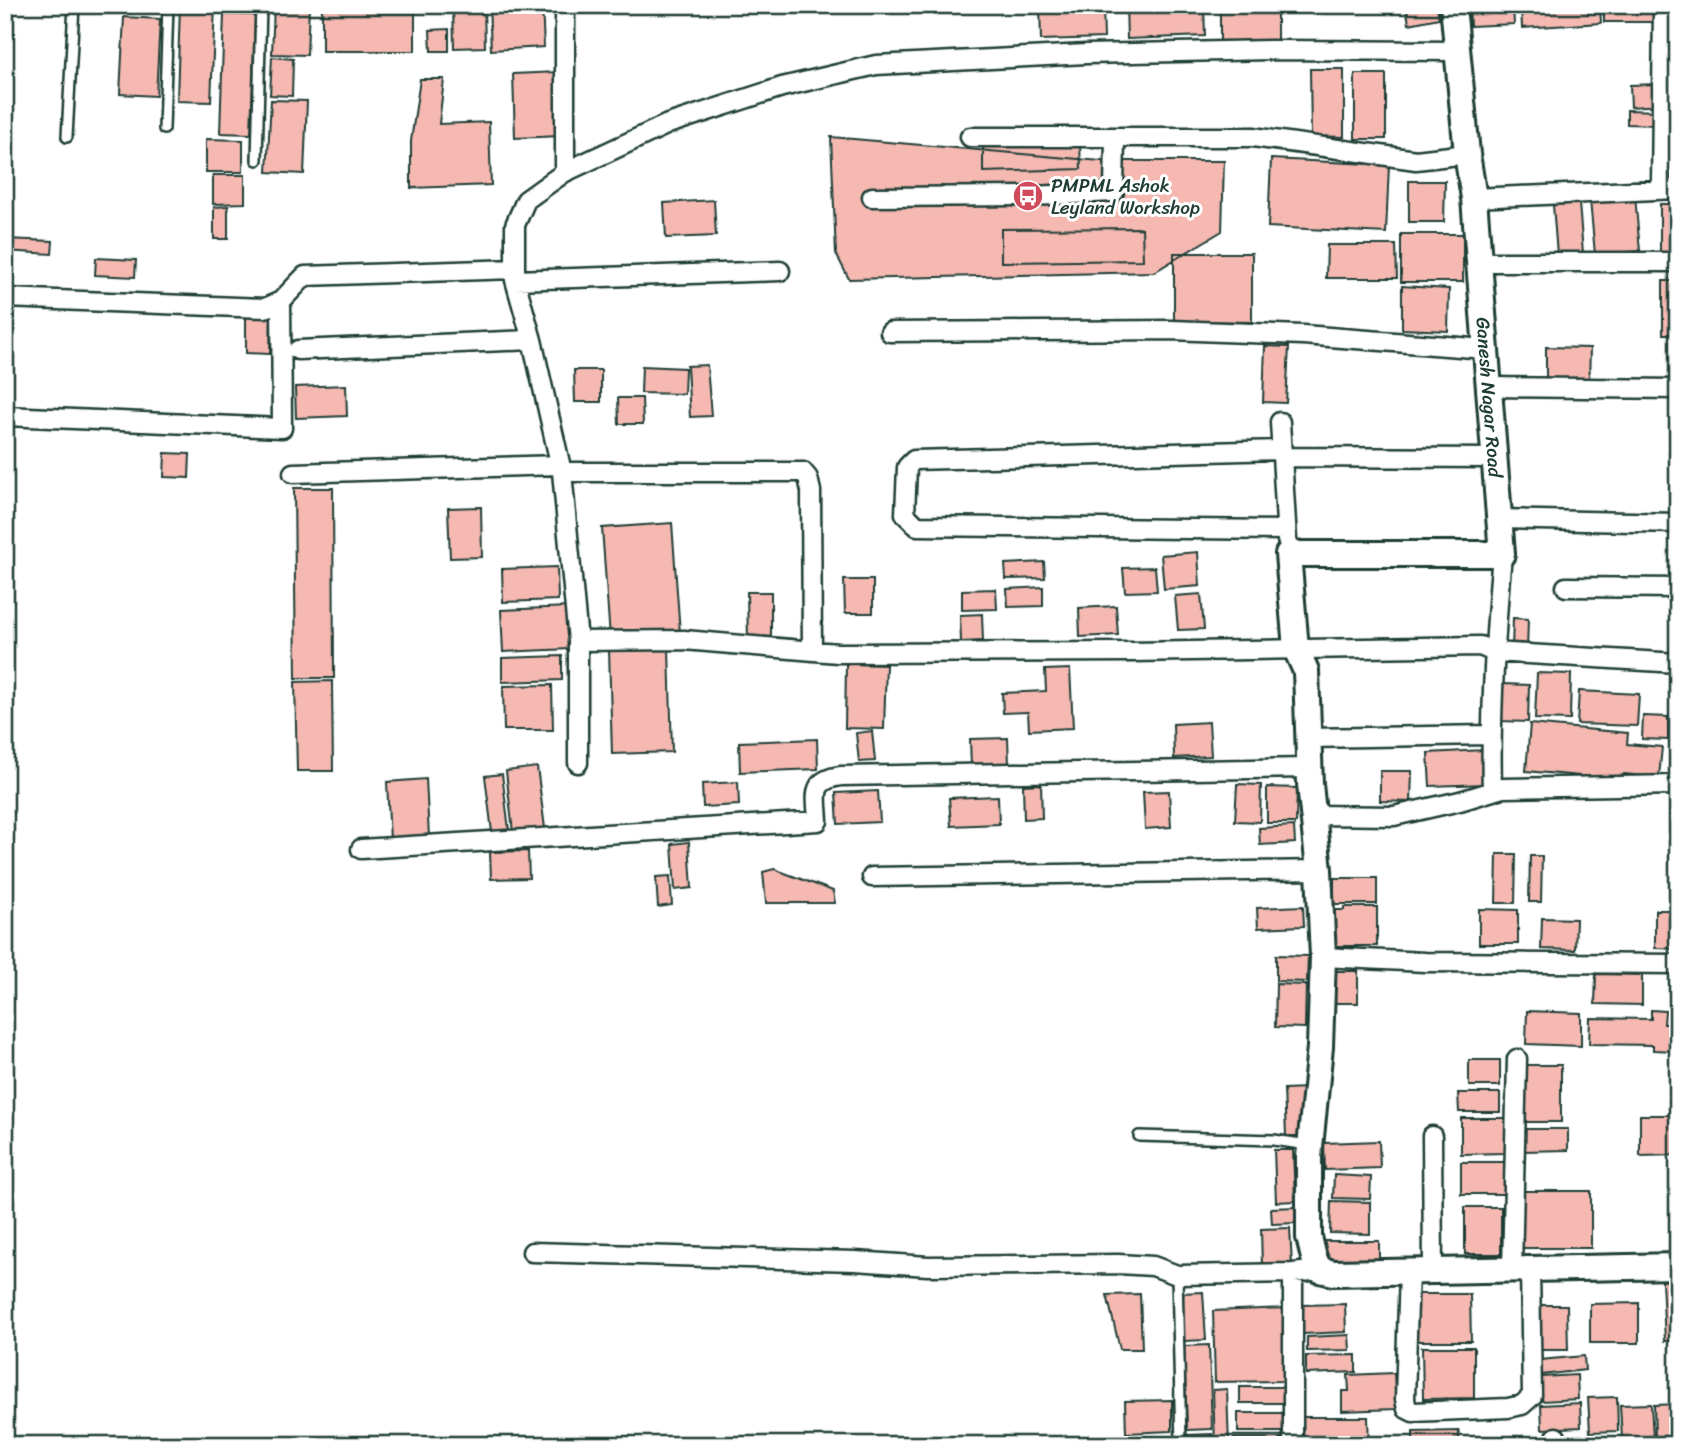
<svg xmlns="http://www.w3.org/2000/svg" width="1683" height="1450" font-family="Sriracha,sans-serif">
<rect width="100%" height="100%" fill="#fff"/>
<filter id="ink" filterUnits="userSpaceOnUse"><feTurbulence type="fractalNoise" baseFrequency=".0143" numOctaves="2"/><feDisplacementMap in="SourceGraphic" scale="14" xChannelSelector="R" yChannelSelector="G"/><feConvolveMatrix kernelMatrix="1 2 1 2 8 2 1 2 1" color-interpolation-filters="sRGB"/></filter>
<g filter="url(#ink)">
<path fill="#f5b9b2" stroke="#1f3d34" stroke-width="2" d="M180,5H215L211,102L177,101Z
M274,5H309L307,55L272,54Z
M322,5H415V51H322Z
M453,5H484L485,47L454,48Z
M489,5H542L544,47L491,50Z
M1040,5H1103L1104,38L1041,40Z
M1126,5H1204L1205,36L1127,39Z
M1220,5H1277V42H1220Z
M1406,5H1437L1439,18L1409,24Z
M1469,5H1513L1514,24L1470,26Z
M1521,5H1600L1601,23L1522,28Z
M1604,5H1663V22H1604Z
M224,14L255,15L251,134L220,133Z
M124,17L160,19L156,96L120,94Z
M449,29V51H431L430,30Z
M272,57L293,59L292,96L270,95Z
M1310,69H1344V137L1311,136Z
M559,72L561,136L515,138L513,74Z
M1355,74H1386V139H1355Z
M1668,75H1678V91H1668Z
M420,79H444L439,124L489,122L491,185L411,188V141Z
M1659,84L1660,105L1631,107L1630,85Z
M1673,95H1678V120H1673Z
M271,100L307,101L304,174L267,172Z
M1627,110L1658,111V125L1627,124Z
M1668,121H1678V141H1667Z
M831,137L1101,161H1224L1222,231L1154,272L849,279L836,254Z
M206,139L243,140V172H206Z
M1080,143L1081,169L983,172V145Z
M1670,144L1678,145V167H1670Z
M1271,159L1389,165L1386,233L1268,227Z
M213,175H245V203L213,204Z
M1409,181H1445L1444,222H1409Z
M1635,196L1640,251L1595,254L1590,200Z
M714,200L716,236L666,238L664,203Z
M1579,203L1583,253L1557,255L1553,205Z
M1660,204H1678V255H1660Z
M228,206V239H214V207Z
M1142,228L1143,260L1001,262V229Z
M1401,234H1463V282H1401Z
M5,239L53,241L52,254L5,251Z
M1327,245H1396L1397,278H1326Z
M1174,253H1252V322L1174,321Z
M96,258L136,260L135,277L95,275Z
M1663,281H1678V334H1663Z
M1402,286L1449,289L1448,331L1402,329Z
M246,316L271,317L270,354L246,353Z
M1265,346L1289,347L1286,403L1263,402Z
M1546,347L1590,348L1589,382L1546,381Z
M707,365L711,416L690,417L687,366Z
M642,366L685,368L684,394L641,393Z
M574,370H601V402H575Z
M346,385L347,416L296,418L295,387Z
M618,398H642L643,424H619Z
M165,453L190,454L189,478L164,477Z
M294,488H333L334,678H296Z
M481,507L482,557L450,558L448,508Z
M672,523L680,633L610,638L602,528Z
M1198,552L1200,586L1164,589L1161,555Z
M1044,562L1045,578L1006,579L1005,564Z
M557,567L558,600L503,602L502,569Z
M1155,567L1157,591L1125,592L1123,568Z
M844,580H873V613H845Z
M1043,587V606L1008,607L1007,589Z
M996,589L997,609L962,610V590Z
M747,592H771V640H748Z
M1201,594L1204,629L1178,630L1175,596Z
M1116,606L1118,635L1080,637L1079,608Z
M568,607L570,649L503,652L501,610Z
M982,614L983,641L961,642L960,615Z
M1513,618L1528,619L1527,651L1512,650Z
M669,649L672,752L612,754L609,650Z
M562,656V680L502,682V658Z
M846,664L886,665L884,729L845,728Z
M1070,669L1073,728L1029,730L1028,712L1003,713L1002,693L1046,691L1045,670Z
M1537,673L1571,674L1570,720L1535,719Z
M332,681L333,771H297L295,682Z
M1503,684L1529,685L1528,722L1501,721Z
M552,685L553,730H504L503,686Z
M1579,691L1639,694L1637,726L1577,724Z
M1643,716L1668,717V740L1642,739Z
M1209,722L1211,756L1174,758L1173,724Z
M1530,724L1628,733L1627,744L1662,747L1659,777L1624,774V780L1526,771Z
M872,731L875,761L859,762L856,733Z
M1008,738L1009,764L971,766L970,739Z
M817,739L818,769L740,772L739,742Z
M1484,750L1486,784L1430,786L1428,753Z
M537,767L545,828L513,832L506,771Z
M1380,771H1412L1411,802L1380,801Z
M502,774L509,830L492,832L485,776Z
M426,779L429,837L390,840L387,782Z
M738,782L739,805L703,807L702,784Z
M1041,784L1042,818L1024,819L1023,785Z
M1237,784L1261,785L1260,822L1235,821Z
M1267,787L1297,788L1296,823H1267Z
M878,791L880,822L838,824L836,793Z
M1169,791L1171,827L1145,829L1143,792Z
M998,796L999,824L951,826L949,798Z
M1294,826L1295,843L1260,845L1259,828Z
M689,842L692,888L675,890L672,844Z
M528,851L529,878L491,879L490,852Z
M1497,854H1516L1515,903H1496Z
M1530,856H1542L1541,902H1529Z
M774,869L833,891L835,903H766L763,872Z
M670,876L672,905L658,907L656,877Z
M1334,878H1377V904H1334Z
M1303,906L1304,926L1258,928L1257,908Z
M1344,907H1377V946H1335V924H1329V910H1344Z
M1479,909L1518,910V944H1479Z
M1655,910H1678V949L1655,948Z
M1542,918L1576,919L1575,950L1541,949Z
M1276,955L1308,956L1307,982L1276,981Z
M1335,971H1358V1003H1334Z
M1596,974L1642,975V1005L1595,1004Z
M1276,984L1306,985L1305,1028L1275,1027Z
M1651,1010L1665,1011L1664,1024H1678V1051L1653,1050V1045L1589,1044L1590,1018L1651,1019Z
M1527,1011L1581,1013V1046L1526,1044Z
M1469,1060H1500V1086H1469Z
M1524,1065H1561V1122H1525Z
M1307,1088L1309,1136H1286L1284,1089Z
M1458,1093H1500V1112H1459Z
M1640,1115H1678V1155L1640,1156Z
M1461,1118H1505V1153L1461,1154Z
M1523,1129H1568V1150L1523,1151Z
M1379,1141L1380,1168L1325,1170L1324,1143Z
M1274,1150H1293L1295,1201L1276,1202Z
M1461,1162H1504V1194H1461Z
M1334,1175L1371,1177L1370,1199L1333,1198Z
M1522,1191H1591V1248H1522Z
M1331,1201L1370,1202V1234L1330,1233Z
M1297,1207L1298,1223L1272,1224L1271,1208Z
M1465,1207H1501V1254H1465Z
M1290,1228L1292,1266L1262,1267L1261,1229Z
M1320,1241H1379V1263H1320Z
M1678,1280V1341H1665L1662,1281Z
M1203,1292L1206,1340L1184,1341L1181,1293Z
M1140,1294L1142,1349H1120L1107,1295Z
M1417,1294H1470L1471,1341H1417Z
M1639,1303V1343H1590V1304Z
M1345,1304L1346,1332L1302,1334L1301,1305Z
M1538,1305H1567L1568,1350H1539Z
M1286,1308L1288,1381L1215,1382L1213,1311Z
M1349,1335L1350,1350L1307,1351V1337Z
M1209,1345L1212,1429L1187,1430L1184,1346Z
M1422,1347H1474V1398L1423,1399Z
M1356,1355V1372L1306,1374V1356Z
M1584,1356L1585,1370L1541,1375L1540,1360Z
M1394,1373L1396,1409L1342,1411V1391H1349L1348,1375Z
M1577,1375L1578,1399L1542,1401L1541,1377Z
M1240,1387H1288V1403H1240Z
M1227,1389L1229,1445H1215L1213,1390Z
M1617,1397L1618,1431L1590,1432L1588,1398Z
M1172,1400V1431L1126,1433L1125,1401Z
M1580,1403L1581,1427L1542,1429L1541,1405Z
M1651,1404L1653,1438L1622,1439L1620,1405Z
M1678,1404V1436L1655,1437L1654,1405Z
M1238,1413H1285V1432H1238Z
M1302,1417H1368L1369,1445H1303Z
M1459,1431V1445H1413V1432Z
M1212,1434L1213,1445H1188V1435Z
M1234,1438H1281V1445H1234Z
M1594,1439V1445H1562V1441Z
M1678,1439V1445H1660V1440Z
M1164,1440V1445H1120V1441Z"/>
<g fill="none" stroke-linecap="round" stroke-linejoin="round">
<g stroke="#1f3d34" stroke-width="14">
<path id="lane" d="M164,129L168,5
M67,137L74,5
M257,160L261,5
M1139,1136L1274,1140L1308,1145
M1177,1275L1181,1445"/>
</g>
<g stroke="#1f3d34" stroke-width="23">
<path id="street" d="M565,5V172L526,200L515,225V280L532,340L562,472L578,641V763
M970,137H1253L1416,160L1467,154
M565,172L668,124L782,87L876,65L1086,54L1270,50L1459,51
M1661,189L1663,5
M872,197L1033,196L1114,192L1115,137
M1474,198L1678,189
M1479,262H1678
M515,280L780,271
M5,298L265,308L281,301L305,276L515,269
M890,332L1171,330L1303,335L1486,349
M298,350L532,340
M1489,387L1678,389
M5,416L282,428L281,301
M1280,422L1287,540
M1282,450L914,460L907,467L905,514L917,526L1286,530
M1282,457L1494,458
M562,472H803L808,478L811,491L812,651
M293,473L560,465
M1499,519L1678,523
M1566,587L1678,588
M578,641L684,640L838,653L1132,652L1480,646L1494,652L1678,663
M1308,738L1490,735
M1492,791C1490,711 1495,633 1502,554
M1314,815L1394,816L1460,801L1503,788L1678,785
M361,849L818,821C817,796 810,780 841,776L1309,768
M872,877L1319,870
M1323,957L1425,962L1678,964
M1432,1136L1433,1270
M532,1252L855,1261L928,1266L1118,1264L1153,1266L1177,1275L1293,1273L1320,1270
M1512,1269L1517,1059
M1409,1270L1405,1399L1407,1409L1413,1412L1508,1408L1522,1405L1532,1396L1530,1268
M1293,1273V1445
M1556,1437V1445"/>
</g>
<g stroke="#1f3d34" stroke-width="30">
<g id="secondary">
<path id="s1" d="M1453,5L1467,154L1474,198L1502,554H1288L1296,649L1306,671L1310,784L1319,870L1323,957L1320,1047L1309,1157V1237L1314,1258L1320,1270L1334,1273L1678,1266"/>
</g>
</g>
<use href="#lane" stroke="#fff" stroke-width="9"/>
<use href="#street" stroke="#fff" stroke-width="18"/>
<use href="#secondary" stroke="#fff" stroke-width="24"/>
</g>
</g>
<defs>
<g id="bus-disc" transform="scale(1.575)"><circle r="9.5" fill="#d1495b" stroke="#fff"/><path d="M-5-6H5V4H4V6H2V4H-2V6H-4V4H-5ZM-3.5-4V0h7V-4ZM-3.5 1.2v1.5H-2V1.2ZM2 1.2v1.5H3.5V1.2Z" fill="#fff"/></g>
</defs>
<g fill-rule="evenodd">
<use href="#bus-disc" x="1028" y="196"/>
</g>
<g text-anchor="middle" dominant-baseline="central" stroke-width="6" stroke-linejoin="round" paint-order="stroke">
<g font-size="19" fill="#1f3d34" stroke="#fff" text-anchor="start">
<text x="1051" y="185">PMPML Ashok<tspan x="1051" dy="22">Leyland Workshop</tspan></text>
</g>
<g font-size="19" fill="#1f3d34" stroke="#fff">
<text stroke="none"><textPath href="#s1" startOffset="394">Ganesh Nagar Road</textPath></text>
</g>
</g>
<rect width="1683" height="1450" fill="none" stroke="#fff" stroke-width="28"/>
<rect x="14" y="14" width="1655" height="1422" fill="none" stroke="#1f3d34" stroke-width="2.5" filter="url(#ink)"/>
</svg>
